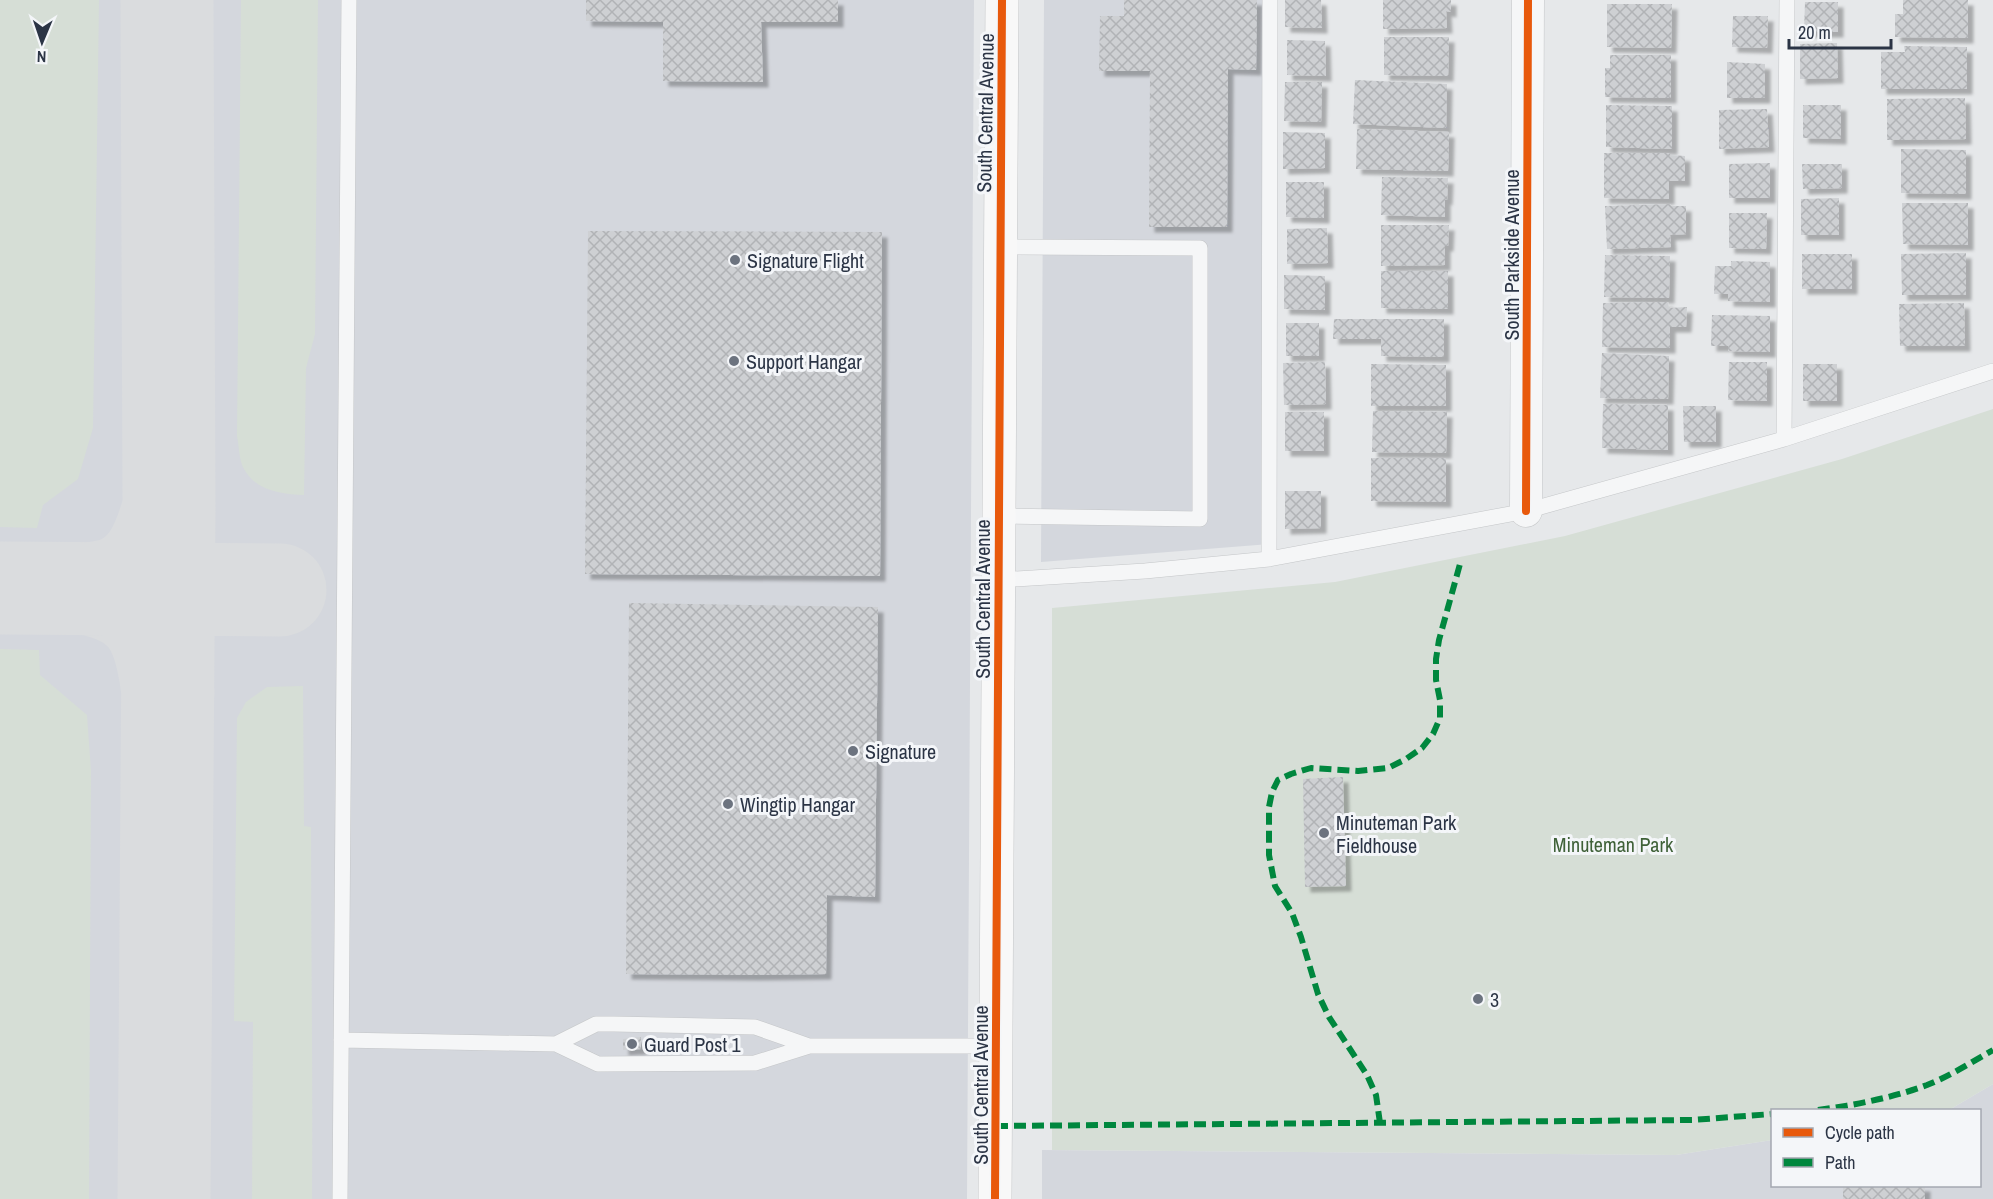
<svg xmlns="http://www.w3.org/2000/svg" width="1993" height="1199" font-family="'Archivo Narrow',sans-serif">
<defs>
<pattern id="building-cross-hatch" width="8" height="8" patternUnits="userSpaceOnUse" patternTransform="scale(1.5)"><rect width="8" height="8" fill="#ced0d3"/><path d="M0 0l8 8M0 8l8-8" fill="none" stroke="#b1b3b6"/></pattern>
<filter id="shadow"><feDropShadow dx="5.5" dy="5.5" stdDeviation="1.5" flood-color="#0004"/></filter>
</defs>
<rect width="100%" height="100%" fill="#e6e8ea"/>
<path fill="#d4d7dd" d="M0,0H974L967,1199H0Z
M1044,0H1270V544L1041,562Z
M1993,1084V1199H1042V1150L1676,1155L1772,1140V1186H1980V1110H1949Z"/>
<path fill="#d6ded6" d="M0,0H99L93,428L78,479L43,505L37,528L0,527Z
M241,0H318L315,334L306,368L304,495C282,494 256,491 244,469C239,461 239,445 237,436Z
M1993,409V1084L1949,1110H1772V1140L1676,1155L1052,1150V608L1335,582L1565,536L1842,459Z
M0,649L39,650L40,675L87,715L91,771L89,1199H0Z
M303,686L304,826L311,827C311,951 313,1075 312,1199H252L253,1022L234,1021L237,718L246,702L267,687Z"/>
<g fill="none" stroke-linecap="round" stroke-linejoin="round">
<path stroke="#dadcde" stroke-width="93" d="M0,588L280,590
M168,693C161,636 150,600 88,589C95,588 103,587 111,585C147,575 160,540 169,507
M164,1199L169,507L167,0"/>
</g>
<path fill="url(#building-cross-hatch)" filter="url(#shadow)" d="M586,0H838V22H761L763,82L663,81V22L586,21Z
M1124,0H1257L1256,70L1228,69L1227,227H1149L1150,71H1099L1100,16H1124Z
M1285,0H1321L1322,28L1285,27Z
M1383,0H1451V12L1446,11L1447,28L1383,29Z
M1903,0H1968V38L1895,37V14H1903Z
M1805,2H1838V32H1804Z
M1607,4H1672L1671,48L1607,47Z
M1733,16H1768L1767,48L1732,47Z
M1384,37H1449L1448,76L1384,75Z
M1287,40L1325,41L1326,76L1287,75Z
M1837,43L1838,78L1800,79V44Z
M1904,46L1967,47V89H1881V52H1905Z
M1610,55H1671V98L1605,97V68H1610Z
M1727,62L1765,64V98H1727Z
M1355,80L1447,84L1446,128L1353,124Z
M1285,82H1322L1321,122L1284,121Z
M1965,98L1966,139L1887,140V99Z
M1606,105L1672,106V149L1606,147Z
M1803,105H1841V139L1803,138Z
M1767,109L1769,147L1719,149V110Z
M1357,129L1449,132L1448,171L1356,169Z
M1283,132L1325,133V168L1283,169Z
M1901,149L1966,150V194L1901,193Z
M1604,153H1670V155L1685,156V181H1669V199L1604,198Z
M1770,163V198H1729V164Z
M1802,164H1842V188L1803,189Z
M1382,177L1448,178L1447,200L1445,199V217L1381,215Z
M1286,182H1324V218L1286,217Z
M1839,198V235H1801V199Z
M1902,203H1968V245L1903,244Z
M1671,204V206H1686V234L1670,235L1671,247L1607,249L1605,206Z
M1729,213H1767L1766,249L1729,248Z
M1381,225H1449L1448,246H1445V265L1381,266Z
M1327,228L1328,263L1287,264V229Z
M588,231L882,232L880,576L585,574Z
M1966,253V295H1902L1901,254Z
M1802,254H1852V289H1802Z
M1605,255L1670,256L1669,298L1604,297Z
M1731,261L1770,262V302L1728,301V294H1714L1715,266H1731Z
M1381,271H1448V309L1381,308Z
M1284,275L1325,276V310L1284,309Z
M1668,302L1669,308L1687,307L1686,327H1670V348L1602,347L1603,303Z
M1964,303L1965,346H1900L1899,304Z
M1712,315L1770,316V352L1728,351V346H1711Z
M1334,319H1444V357L1381,356V339H1333Z
M1286,323H1319V356H1286Z
M1602,353L1669,356L1668,399L1600,398Z
M1325,362L1326,404L1284,405L1283,363Z
M1729,362H1767V401L1728,400Z
M1371,364L1446,365V406H1371Z
M1803,364H1837V401H1803Z
M1603,404L1668,405V450L1602,448Z
M1683,406H1716V442H1684Z
M1373,411L1447,412L1446,453L1372,452Z
M1285,412H1324V451H1285Z
M1371,458H1446V502L1371,501Z
M1285,491H1321V528L1285,529Z
M629,603L878,607L875,897L827,895L826,974L756,975L626,974Z
M1343,777L1346,886L1305,887L1303,779Z
M641,1037V1049L623,1050V1039Z
M1843,1186H1925V1199H1843Z"/>
<g fill="none" stroke-linecap="round" stroke-linejoin="round">
<g stroke="#c4c6c8" stroke-width="16">
<path id="service" d="M1784,439L1787,0
M999,516L1200,519V248L1000,247
M1269,559L1270,0
M999,580L1145,571L1269,559L1526,511L1784,439L1993,371
M341,1040L556,1044L598,1064L755,1063L809,1046H996
M556,1044L596,1024H614L755,1027L809,1046
M340,1199L349,0"/>
</g>
<g stroke="#c4c6c8" stroke-width="33">
<path id="minor" d="M1526,511L1528,0"/>
</g>
<g stroke="#c4c6c8" stroke-width="34">
<path id="secondary" d="M995,1199L1002,0"/>
</g>
<use href="#service" stroke="#f5f6f7" stroke-width="15"/>
<use href="#minor" stroke="#f5f6f7" stroke-width="32"/>
<use href="#secondary" stroke="#f8f8f8" stroke-width="33"/>
<path stroke="#00873e" stroke-width="6" stroke-dasharray="12 6" stroke-linecap="butt" d="M1818,1110C1855,1105 1892,1098 1927,1085C1950,1076 1972,1062 1993,1050
M1380,1123L1376,1095L1367,1075L1329,1017L1318,994L1301,937L1292,913L1275,886L1269,855V807L1272,792L1278,780L1291,774L1311,768L1358,771L1388,768L1406,759L1422,748L1433,734L1440,718V700L1436,680V659L1439,640L1460,564
M996,1126L1692,1120L1772,1114"/>
<g stroke="#f4f6f9" stroke-width="11">
<path id="cycleway" d="M1526,511L1528,0
M995,1199L1002,0"/>
</g>
<use href="#cycleway" stroke="#e8590c" stroke-width="8"/>
</g>
<g fill="#6c737f" stroke="#f4f6f9" stroke-width="2">
<circle cx="735" cy="260" r="6"/>
<circle cx="734" cy="361" r="6"/>
<circle cx="853" cy="751" r="6"/>
<circle cx="728" cy="804" r="6"/>
<circle cx="1324" cy="833" r="6"/>
<circle cx="1478" cy="999" r="6"/>
<circle cx="632" cy="1044" r="6"/>
</g>
<g text-anchor="middle" dominant-baseline="central" stroke-width="6" stroke-linejoin="round" paint-order="stroke">
<g font-size="20" fill="#2b3445" stroke="#f4f6f9">
<text transform="translate(985 113) rotate(-89)">South Central Avenue</text>
<text transform="translate(1511 255) rotate(-90)">South Parkside Avenue</text>
<text transform="translate(982 599) rotate(-90)">South Central Avenue</text>
<text transform="translate(980 1085) rotate(-90)">South Central Avenue</text>
</g>
<g font-size="20" fill="#2b3445" stroke="#f4f6f9" text-anchor="start">
<text x="747" y="260">Signature Flight</text>
<text x="746" y="361">Support Hangar</text>
<text x="865" y="751">Signature</text>
<text x="740" y="804">Wingtip Hangar</text>
<text x="1336" y="822">Minuteman Park<tspan x="1336" dy="23">Fieldhouse</tspan></text>
<text x="1490" y="999">3</text>
<text x="644" y="1044">Guard Post 1</text>
</g>
<g font-size="20" fill="#3f6138" stroke="#f4f6f9">
<text x="1613" y="844">Minuteman Park</text>
</g>
</g>
<rect x="1771" y="1109" width="210" height="78" fill="#f4f6f9" stroke="#a4a8b1" stroke-width="1.5"/>
<rect x="1783" y="1128" width="30" height="9" fill="#e8590c" stroke="#a4a8b1" stroke-width="1.5"/>
<text x="1825" y="1139" font-size="18" fill="#2b3445">Cycle path</text>
<rect x="1783" y="1158" width="30" height="9" fill="#00873e" stroke="#a4a8b1" stroke-width="1.5"/>
<text x="1825" y="1169" font-size="18" fill="#2b3445">Path</text>
<g transform="translate(42 42) rotate(182)" stroke="#f4f6f9" stroke-width="4.5" paint-order="stroke">
<path d="M0-4.5L10 22L0 15L-10 22Z" fill="#2b3445"/>
<text y="-9" font-size="16" font-weight="bold" text-anchor="middle" fill="#2b3445">N</text>
</g>
<path d="M1789 39v9h102v-9" fill="none" stroke="#2b3445" stroke-width="3"/>
<text x="1798" y="39" font-size="18" fill="#2b3445" stroke="#f4f6f9" stroke-width="4.5" paint-order="stroke">20 m</text>
</svg>
